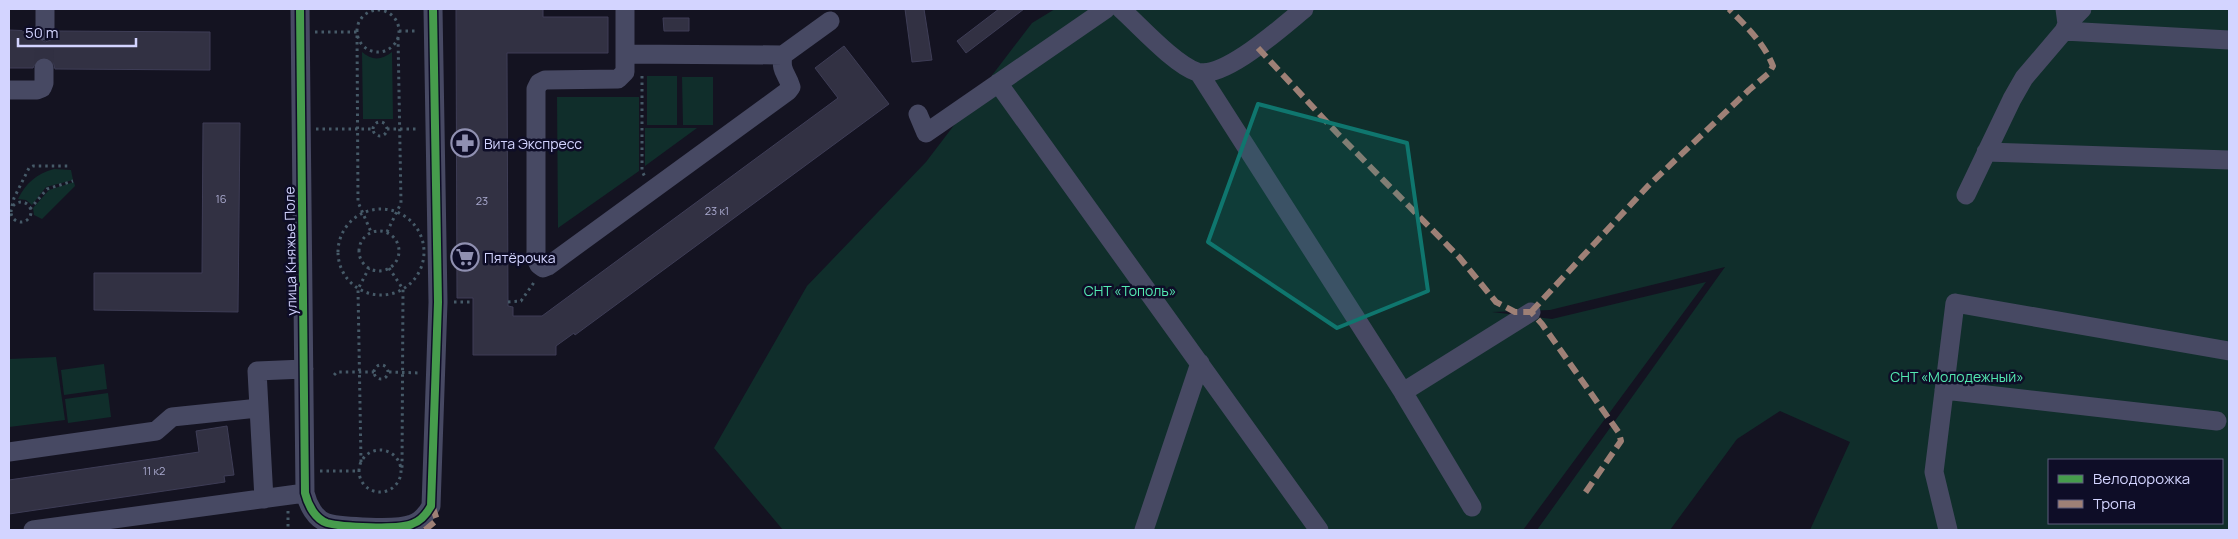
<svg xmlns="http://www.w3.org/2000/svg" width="2238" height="539" font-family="Manrope,sans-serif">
<rect width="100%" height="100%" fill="#141321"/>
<path fill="#102e2b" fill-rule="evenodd" d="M1055,9H2229V530H1810L1850,442L1780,411L1737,439L1670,530H1537L1725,267L1550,310L1492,312L1552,319L1706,282L1523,530H783L714,448L807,286L926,162L1032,23ZM2049,460H2222V523H2049Z
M362,52C372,61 382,60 392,52L393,119H363Z
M647,76H677V125H647Z
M682,77H713V125H683Z
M557,97H639V171L558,228Z
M645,128H697L645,166Z
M54,169L71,170L73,180L46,187L32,205L26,200L18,199C26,183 36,174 54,169Z
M74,182L75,186L42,219L34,215L33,208L49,190Z
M56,357L65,420L9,427V359Z
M104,364L107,389L64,395L61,370Z
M108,393L111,417L68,423L65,399Z"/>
<path fill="#323143" stroke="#3e3d56" d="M456,9H543V17H608V53H507L508,306L513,307V316H542L838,98L815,68L844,46L889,104L575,335L574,333L556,346V355H473V298H457Z
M905,9H924L932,60L912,62Z
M999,9H1024L966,53L957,41Z
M663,18H689V31H664Z
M9,30L34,31L36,37L45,42L51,40L56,31L210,32V70L55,69L53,62L44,57L38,59L33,68H9Z
M203,123H240L238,312L94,310V273H202Z
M227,426L234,475L224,476L225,482L9,514V480L199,452L196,431Z"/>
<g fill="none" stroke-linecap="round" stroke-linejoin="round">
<path stroke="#313042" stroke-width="19" stroke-dasharray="19 9" stroke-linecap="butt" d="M44,68L45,31"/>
<path stroke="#465a68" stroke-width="3" stroke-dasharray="2.5 4" stroke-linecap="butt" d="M357 31a21 21 0 1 1 42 0a21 21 0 1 1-42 0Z
M399,31H418
M315,32H357L358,202L371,232
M642,76V171L645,177
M373 129a7 7 0 1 1 14 0a7 7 0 1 1-14 0Z
M316,129H373
M387,129H419
M11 212a10 10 0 1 1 20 0a10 10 0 1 1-20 0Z
M12,206L14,198L29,168L33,166H68
M338 252a43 43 0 1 1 86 0a43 43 0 1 1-86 0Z
M30,209L47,189L73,181
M359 251a20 20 0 1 1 40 0a20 20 0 1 1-40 0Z
M387,232L401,203L398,36
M389,268L403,289L402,469
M454,302H473
M508,302L521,301L535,281
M374 372a7 7 0 1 1 14 0a7 7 0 1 1-14 0Z
M389,372L421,373
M334,375L337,372H374
M359 471a21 21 0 1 1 42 0a21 21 0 1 1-42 0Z
M361,462L358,289L369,268
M320,471H359
M288,511V530"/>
<path stroke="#474963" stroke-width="19" d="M300,9L305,493C308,505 315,519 327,523C341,527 399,530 412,524C421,521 426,515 431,506L438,302L433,9
M625,9V54L783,55L830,21
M1121,9C1140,26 1174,64 1197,72C1224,80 1284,25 1304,9
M2067,24L2082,9
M45,31V9
M2064,31L2229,40
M625,54V72L618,79L545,80L539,83L536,89V259L539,265L543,268L548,266L788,91L791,87C787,73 780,72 783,55
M1199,73L1403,392L1472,507
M998,83L1319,530
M9,90H37L42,88L44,83V68
M918,114L926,133L1106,9
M1986,152L2229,160
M1966,195L2012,99L2024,78L2064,31L2067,24L2065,9
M1944,390L2217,421
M1403,392L1531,312
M9,452L156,431L172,417L259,408
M264,499L257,371L304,369
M33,530L305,493
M1144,530L1200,363
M1948,530L1934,472L1955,303L2229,351"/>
<path stroke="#9e8076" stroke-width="6" stroke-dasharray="12 6" stroke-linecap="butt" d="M1258,48L1337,133L1459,257L1496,302L1515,312H1531L1542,324L1619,433L1621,441L1585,493
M1531,312L1648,186L1749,90L1769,73L1773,66C1764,43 1746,26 1729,9
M425,530L437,520L431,502"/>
<g stroke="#0e0d27" stroke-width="11">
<path id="cycleway" d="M300,9L305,493C308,505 315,519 327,523C341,527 399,530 412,524C421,521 426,515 431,506L438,302L433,9"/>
</g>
<use href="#cycleway" stroke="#469c4c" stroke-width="8"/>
</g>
<path fill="#0f766e" fill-opacity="0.2" stroke="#0f766e" stroke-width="4" stroke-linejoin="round" d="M1258,104L1407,143L1428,291L1337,328L1208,242Z"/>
<defs>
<g id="pharmacy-ring" transform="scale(1.4375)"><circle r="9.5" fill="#0e0d27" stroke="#9090b1" stroke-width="1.5"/><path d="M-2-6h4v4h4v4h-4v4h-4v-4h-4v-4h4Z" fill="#9090b1"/></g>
<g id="supermarket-ring" transform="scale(1.4375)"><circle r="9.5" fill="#0e0d27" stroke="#9090b1" stroke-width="1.5"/><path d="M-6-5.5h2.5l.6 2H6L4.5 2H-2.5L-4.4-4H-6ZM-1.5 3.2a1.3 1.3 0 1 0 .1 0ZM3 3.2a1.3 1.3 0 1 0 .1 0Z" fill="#9090b1"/></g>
</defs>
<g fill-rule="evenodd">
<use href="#pharmacy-ring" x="465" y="143"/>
<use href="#supermarket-ring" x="465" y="257"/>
</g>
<g text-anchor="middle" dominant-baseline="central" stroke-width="5" stroke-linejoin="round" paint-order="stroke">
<g font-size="11" fill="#ababd0">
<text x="221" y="198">16</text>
<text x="482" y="200">23</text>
<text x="717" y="210">23 к1</text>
<text x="154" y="470">11 к2</text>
</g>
<g font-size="14" fill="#d3d4ff" stroke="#0e0d27" text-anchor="start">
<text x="484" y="143">Вита Экспресс</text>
<text x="484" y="257">Пятёрочка</text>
</g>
<g font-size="14" fill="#d3d4ff" stroke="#0e0d27">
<text transform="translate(290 251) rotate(-91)">улица Княжье Поле</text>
</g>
<g font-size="14" fill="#54eab2" stroke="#0e0d27">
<text x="1130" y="290">СНТ «Тополь»</text>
<text x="1957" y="376">СНТ «Молодежный»</text>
</g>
</g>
<rect width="2238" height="539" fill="none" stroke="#d3d4ff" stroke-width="20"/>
<rect x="2048" y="459" width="175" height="65" fill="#0e0d27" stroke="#5d5d7d"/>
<rect x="2058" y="475" width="25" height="8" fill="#469c4c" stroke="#5d5d7d"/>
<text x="2093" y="484" font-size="15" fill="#d3d4ff">Велодорожка</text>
<rect x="2058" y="500" width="25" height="8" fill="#9e8076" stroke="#5d5d7d"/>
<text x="2093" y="509" font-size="15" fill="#d3d4ff">Тропа</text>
<path d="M18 38v8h118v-8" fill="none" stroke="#d3d4ff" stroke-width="2.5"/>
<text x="25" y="38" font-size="15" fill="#d3d4ff" stroke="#0e0d27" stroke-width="4" paint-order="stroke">50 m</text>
</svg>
